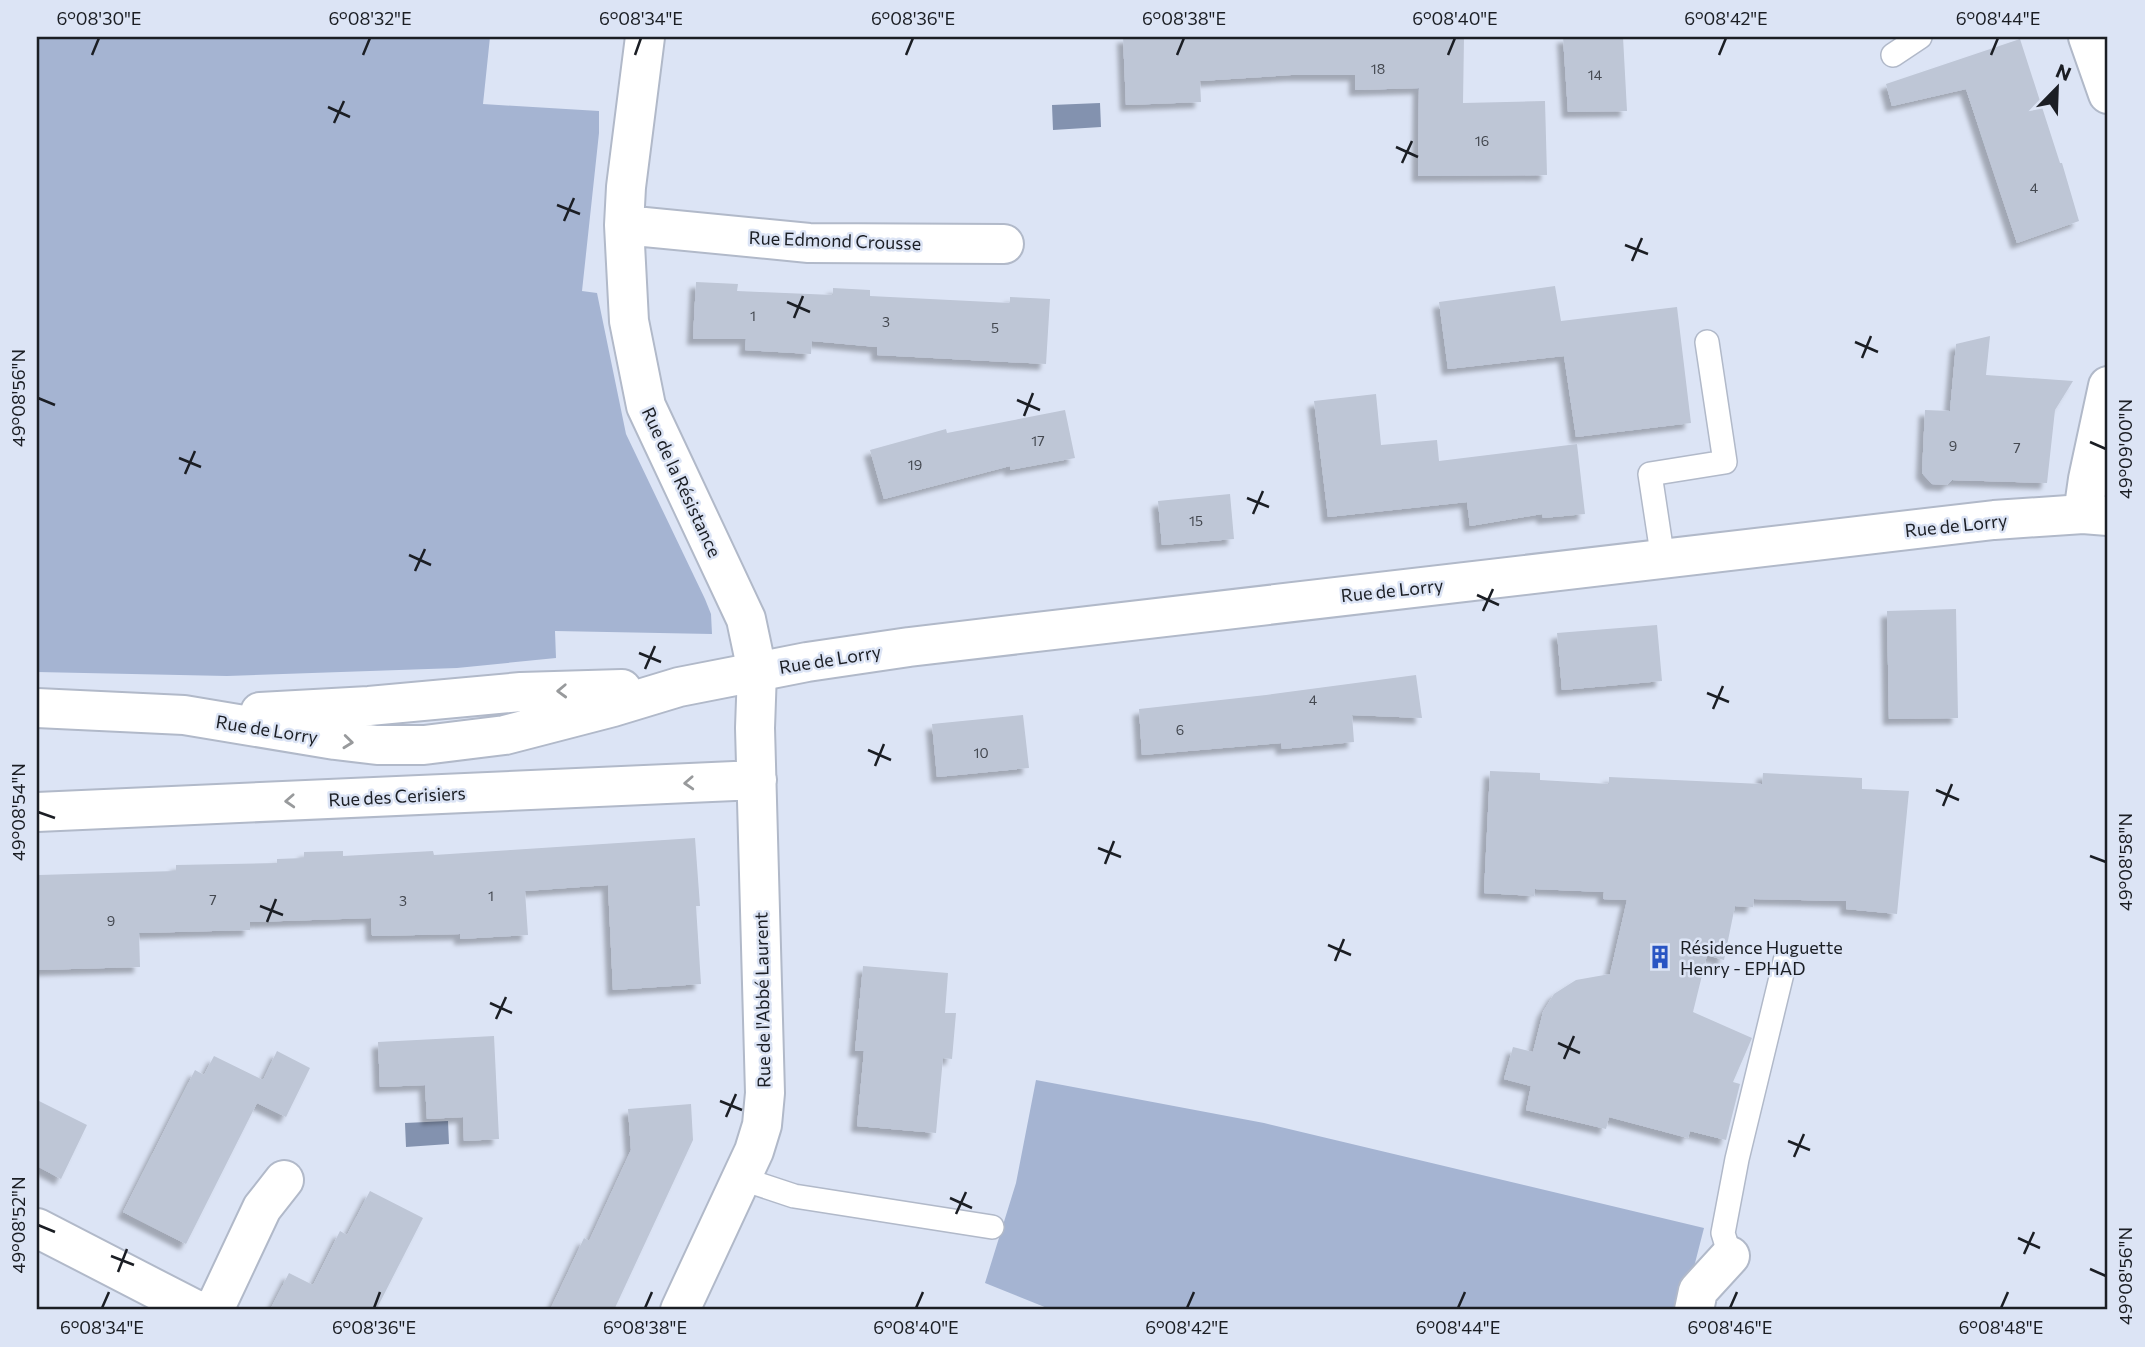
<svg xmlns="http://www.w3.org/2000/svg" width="2145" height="1347" font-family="Commissioner,sans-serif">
<defs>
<filter id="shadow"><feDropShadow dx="-6" dy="6" stdDeviation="2" flood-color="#0004"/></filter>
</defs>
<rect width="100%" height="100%" fill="#dce4f5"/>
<path fill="#a5b4d2" d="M37,37H490L483,104L599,111V133L582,291L597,293L626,434L705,599L711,614L712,634L555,631L556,658L457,668L227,676L37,672Z
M1036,1080L1264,1123L1704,1228L1683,1310H1052L985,1283L1016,1183Z"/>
<path fill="#8392af" d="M1100,103L1101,127L1053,130L1052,105Z
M448,1121L449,1144L406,1147L405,1123Z"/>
<path fill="#bec6d6" filter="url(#shadow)" d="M1123,37H1464L1463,103L1545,101L1547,175L1418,176L1419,88L1355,90V75H1291L1200,81L1201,102L1126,105Z
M1563,37H1623L1627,111L1568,112Z
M2020,39L2060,163H2062L2079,221L2017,243L1966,89L1892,106L1886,84Z
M696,282L738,284L737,291L833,295V288L870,290V296L1010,303V297L1050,299L1046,364L877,355V347L812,341L811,354L745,350L746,339H693Z
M1555,286L1561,321L1677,307L1691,423L1576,437L1564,356L1448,369L1439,302Z
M1990,336L1986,375L2073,381L2055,410L2047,483L1952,480L1947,485L1932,484L1922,473L1925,410L1950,411L1956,344Z
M1376,394L1381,445L1437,440L1439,461L1577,444L1585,514L1543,518L1542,514L1470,526L1467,502L1328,517L1314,401Z
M1065,410L1075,458L1010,470V466L884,499L870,450L946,429L947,433Z
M1230,494L1234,539L1162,545L1158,501Z
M1956,609L1958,718L1889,719L1887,611Z
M1657,625L1662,681L1562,690L1557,633Z
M1416,675L1422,718L1352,715L1354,742L1282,749L1281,743L1142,755L1139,709L1266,695Z
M1023,715L1029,768L937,777L932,724Z
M1490,771L1540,773V780L1609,784V777L1762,784L1763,773L1862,778V789L1909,791L1897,914L1846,909V901L1754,899L1753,907L1735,906L1724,960L1707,955L1693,1012L1752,1038L1733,1082L1740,1084L1726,1140L1690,1131L1688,1138L1609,1117L1606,1129L1526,1110L1531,1086L1504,1079L1513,1047L1533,1052L1543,1012L1554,994L1576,980L1610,974L1627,900L1603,899L1604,892L1535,889L1534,896L1484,893Z
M695,838L700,906H696L701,984L613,990L608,885L525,891L528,935L460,939V934L372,936L371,918L250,922V930L139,933L140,967L37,970V878H39V875L176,871V865L277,863V859L304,858V852L343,851V856L433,851L434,855Z
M863,966L948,973L945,1013H956L952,1059L943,1058L936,1133L857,1126L864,1051H855Z
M494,1036L499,1139L464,1141L463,1117L427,1119L425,1085L380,1087L378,1042Z
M277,1051L310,1068L286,1117L257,1103L186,1244L123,1212L195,1070L204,1075L214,1056L263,1080Z
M37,1100L87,1125L61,1179L37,1166Z
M691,1104L693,1140L614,1310H550L584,1238L589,1241L631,1150L628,1109Z
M370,1191L423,1218L376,1310H270L289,1273L313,1285L340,1231L347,1235Z"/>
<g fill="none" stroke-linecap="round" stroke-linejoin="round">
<g stroke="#b1b9c9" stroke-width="26">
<path id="service" d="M1893,55L1920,37
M1663,560L1650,474L1725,462L1707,342
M743,1179L794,1196L992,1227
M1730,1256L1723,1233L1737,1159L1785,961"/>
</g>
<g stroke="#b1b9c9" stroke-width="42">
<path id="minor" d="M645,37L626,187L624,225L629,321L646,406L746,619L757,671L755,728L765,1093L762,1125L754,1151L680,1310
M2088,37L2108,94
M624,225L809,243L1004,244
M2083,514L2088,479L2108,386
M37,812L757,780
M37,1228L196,1310
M214,1310L262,1208L284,1180
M1694,1310L1698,1291L1730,1256"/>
</g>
<g stroke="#b1b9c9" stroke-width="42">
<path id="tertiary" d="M37,708L184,715L335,740L377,745H424L505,735L613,707L679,687L807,662L909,647L1994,520L2083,514L2108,516
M260,712L369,706L521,692L622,689"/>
</g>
<use href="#service" stroke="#fff" stroke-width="23"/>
<use href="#minor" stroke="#fff" stroke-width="38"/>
<use href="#tertiary" stroke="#fff" stroke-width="38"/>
</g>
<defs><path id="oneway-chevron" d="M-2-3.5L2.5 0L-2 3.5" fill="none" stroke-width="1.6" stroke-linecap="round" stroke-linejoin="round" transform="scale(1.75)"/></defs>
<g stroke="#989a9c">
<use href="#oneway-chevron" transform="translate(562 691) rotate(178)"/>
<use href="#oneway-chevron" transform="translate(348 742) rotate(6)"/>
<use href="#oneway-chevron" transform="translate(689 783) rotate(177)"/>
<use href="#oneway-chevron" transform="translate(290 801) rotate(177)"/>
</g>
<path fill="none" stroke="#1b1e24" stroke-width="2.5" d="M92,55L99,38M363,55L370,38M635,55L641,38M906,55L913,38M1177,55L1184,38M1448,55L1455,38M1719,55L1726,38M1991,55L1998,38M328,107L350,117M334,123L344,101M1396,147L1418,157M1402,163L1412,141M557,205L580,214M564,221L574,198M1625,245L1648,254M1632,261L1642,238M787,302L810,312M794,318L803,296M1855,342L1878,352M1862,358L1871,336M38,398L55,405M1017,400L1040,410M1024,416L1033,393M2090,442L2106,449M179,458L201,467M185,474L195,451M1247,498L1269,507M1253,514L1263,491M409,555L431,565M415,571L425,549M1477,595L1499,605M1483,611L1493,589M639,653L661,662M645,669L655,646M1707,693L1729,702M1713,709L1723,686M868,750L891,760M875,766L884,744M1936,790L1959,800M1943,806L1952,784M38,812L55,818M1098,848L1121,857M2090,856L2106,862M1105,864L1114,841M260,906L283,915M267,922L276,899M1328,945L1351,955M1335,961L1344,939M490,1003L512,1013M496,1019L506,997M1558,1043L1580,1053M1564,1059L1574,1036M720,1101L742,1110M726,1117L736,1094M1788,1141L1810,1150M1794,1157L1804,1134M950,1198L972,1208M956,1214L966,1192M38,1225L55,1232M2018,1238L2040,1248M2024,1254L2034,1232M111,1256L134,1265M2090,1269L2106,1276M118,1272L127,1249M102,1308L109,1292M374,1308L380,1292M645,1308L652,1292M916,1308L923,1292M1187,1308L1194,1292M1458,1308L1465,1292M1730,1308L1737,1292M2001,1308L2008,1292"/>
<defs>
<g id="building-bare" transform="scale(1.89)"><path d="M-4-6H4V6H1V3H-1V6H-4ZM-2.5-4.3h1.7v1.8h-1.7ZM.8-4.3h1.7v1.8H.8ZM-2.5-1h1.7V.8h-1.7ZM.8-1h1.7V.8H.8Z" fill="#2854c3" stroke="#dce4f5" stroke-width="2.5" paint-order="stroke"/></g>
</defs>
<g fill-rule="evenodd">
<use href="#building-bare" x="1660" y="957"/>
</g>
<g text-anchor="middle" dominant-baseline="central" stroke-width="5" stroke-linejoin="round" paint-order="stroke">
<g font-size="14" fill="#444850">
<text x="1378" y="68">18</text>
<text x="1595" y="74">14</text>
<text x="1482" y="140">16</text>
<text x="2034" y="187">4</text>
<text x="753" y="315">1</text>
<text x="886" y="321">3</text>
<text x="995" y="327">5</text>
<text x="1038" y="440">17</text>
<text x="1953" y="445">9</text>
<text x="2017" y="447">7</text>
<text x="915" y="464">19</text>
<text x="1196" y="520">15</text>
<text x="1313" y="699">4</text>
<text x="1180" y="729">6</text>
<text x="981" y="752">10</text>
<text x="491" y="895">1</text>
<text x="213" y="899">7</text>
<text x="403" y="900">3</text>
<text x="111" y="920">9</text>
</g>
<g font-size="18" fill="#1b1e24" stroke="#dce4f5">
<text transform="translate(835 240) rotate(2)">Rue Edmond Crousse</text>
<text transform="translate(682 482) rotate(65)">Rue de la Résistance</text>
<text transform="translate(1956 525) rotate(-6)">Rue de Lorry</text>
<text transform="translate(1392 590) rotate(-6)">Rue de Lorry</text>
<text transform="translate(830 659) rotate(-9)">Rue de Lorry</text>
<text transform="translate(267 729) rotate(9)">Rue de Lorry</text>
<text transform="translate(397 796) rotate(-3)">Rue des Cerisiers</text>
<text transform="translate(762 1000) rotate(-91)">Rue de l'Abbé Laurent</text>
</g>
<g font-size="18" fill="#1b1e24" stroke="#dce4f5" text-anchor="start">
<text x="1680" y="947">Résidence Huguette<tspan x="1680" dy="21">Henry - EPHAD</tspan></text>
</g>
</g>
<rect width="2145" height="1347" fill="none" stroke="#dce4f5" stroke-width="77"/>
<g transform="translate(2057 88) rotate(23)" stroke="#dce4f5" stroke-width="5" paint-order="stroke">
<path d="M0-5L12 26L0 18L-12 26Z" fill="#1b1e24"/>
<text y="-10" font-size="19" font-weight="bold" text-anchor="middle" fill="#1b1e24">N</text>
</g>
<rect x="38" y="38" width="2068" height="1270" fill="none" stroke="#1b1e24" stroke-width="2.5"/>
<g font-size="18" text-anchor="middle" fill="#1b1e24">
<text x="99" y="25">6°08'30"E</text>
<text x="370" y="25">6°08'32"E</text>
<text x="641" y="25">6°08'34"E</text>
<text x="913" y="25">6°08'36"E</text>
<text x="1184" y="25">6°08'38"E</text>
<text x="1455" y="25">6°08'40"E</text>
<text x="1726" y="25">6°08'42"E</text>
<text x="1998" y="25">6°08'44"E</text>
<text transform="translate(19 398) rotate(-90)" y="6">49°08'56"N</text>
<text transform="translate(2126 449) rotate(-90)" y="6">49°09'00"N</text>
<text transform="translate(19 812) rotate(-90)" y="6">49°08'54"N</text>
<text transform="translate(2126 862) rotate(-90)" y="6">49°08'58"N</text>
<text transform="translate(19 1225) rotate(-90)" y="6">49°08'52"N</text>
<text transform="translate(2126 1276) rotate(-90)" y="6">49°08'56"N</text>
<text x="102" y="1334">6°08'34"E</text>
<text x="374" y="1334">6°08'36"E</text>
<text x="645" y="1334">6°08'38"E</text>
<text x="916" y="1334">6°08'40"E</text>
<text x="1187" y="1334">6°08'42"E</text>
<text x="1458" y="1334">6°08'44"E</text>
<text x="1730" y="1334">6°08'46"E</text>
<text x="2001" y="1334">6°08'48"E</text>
</g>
</svg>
